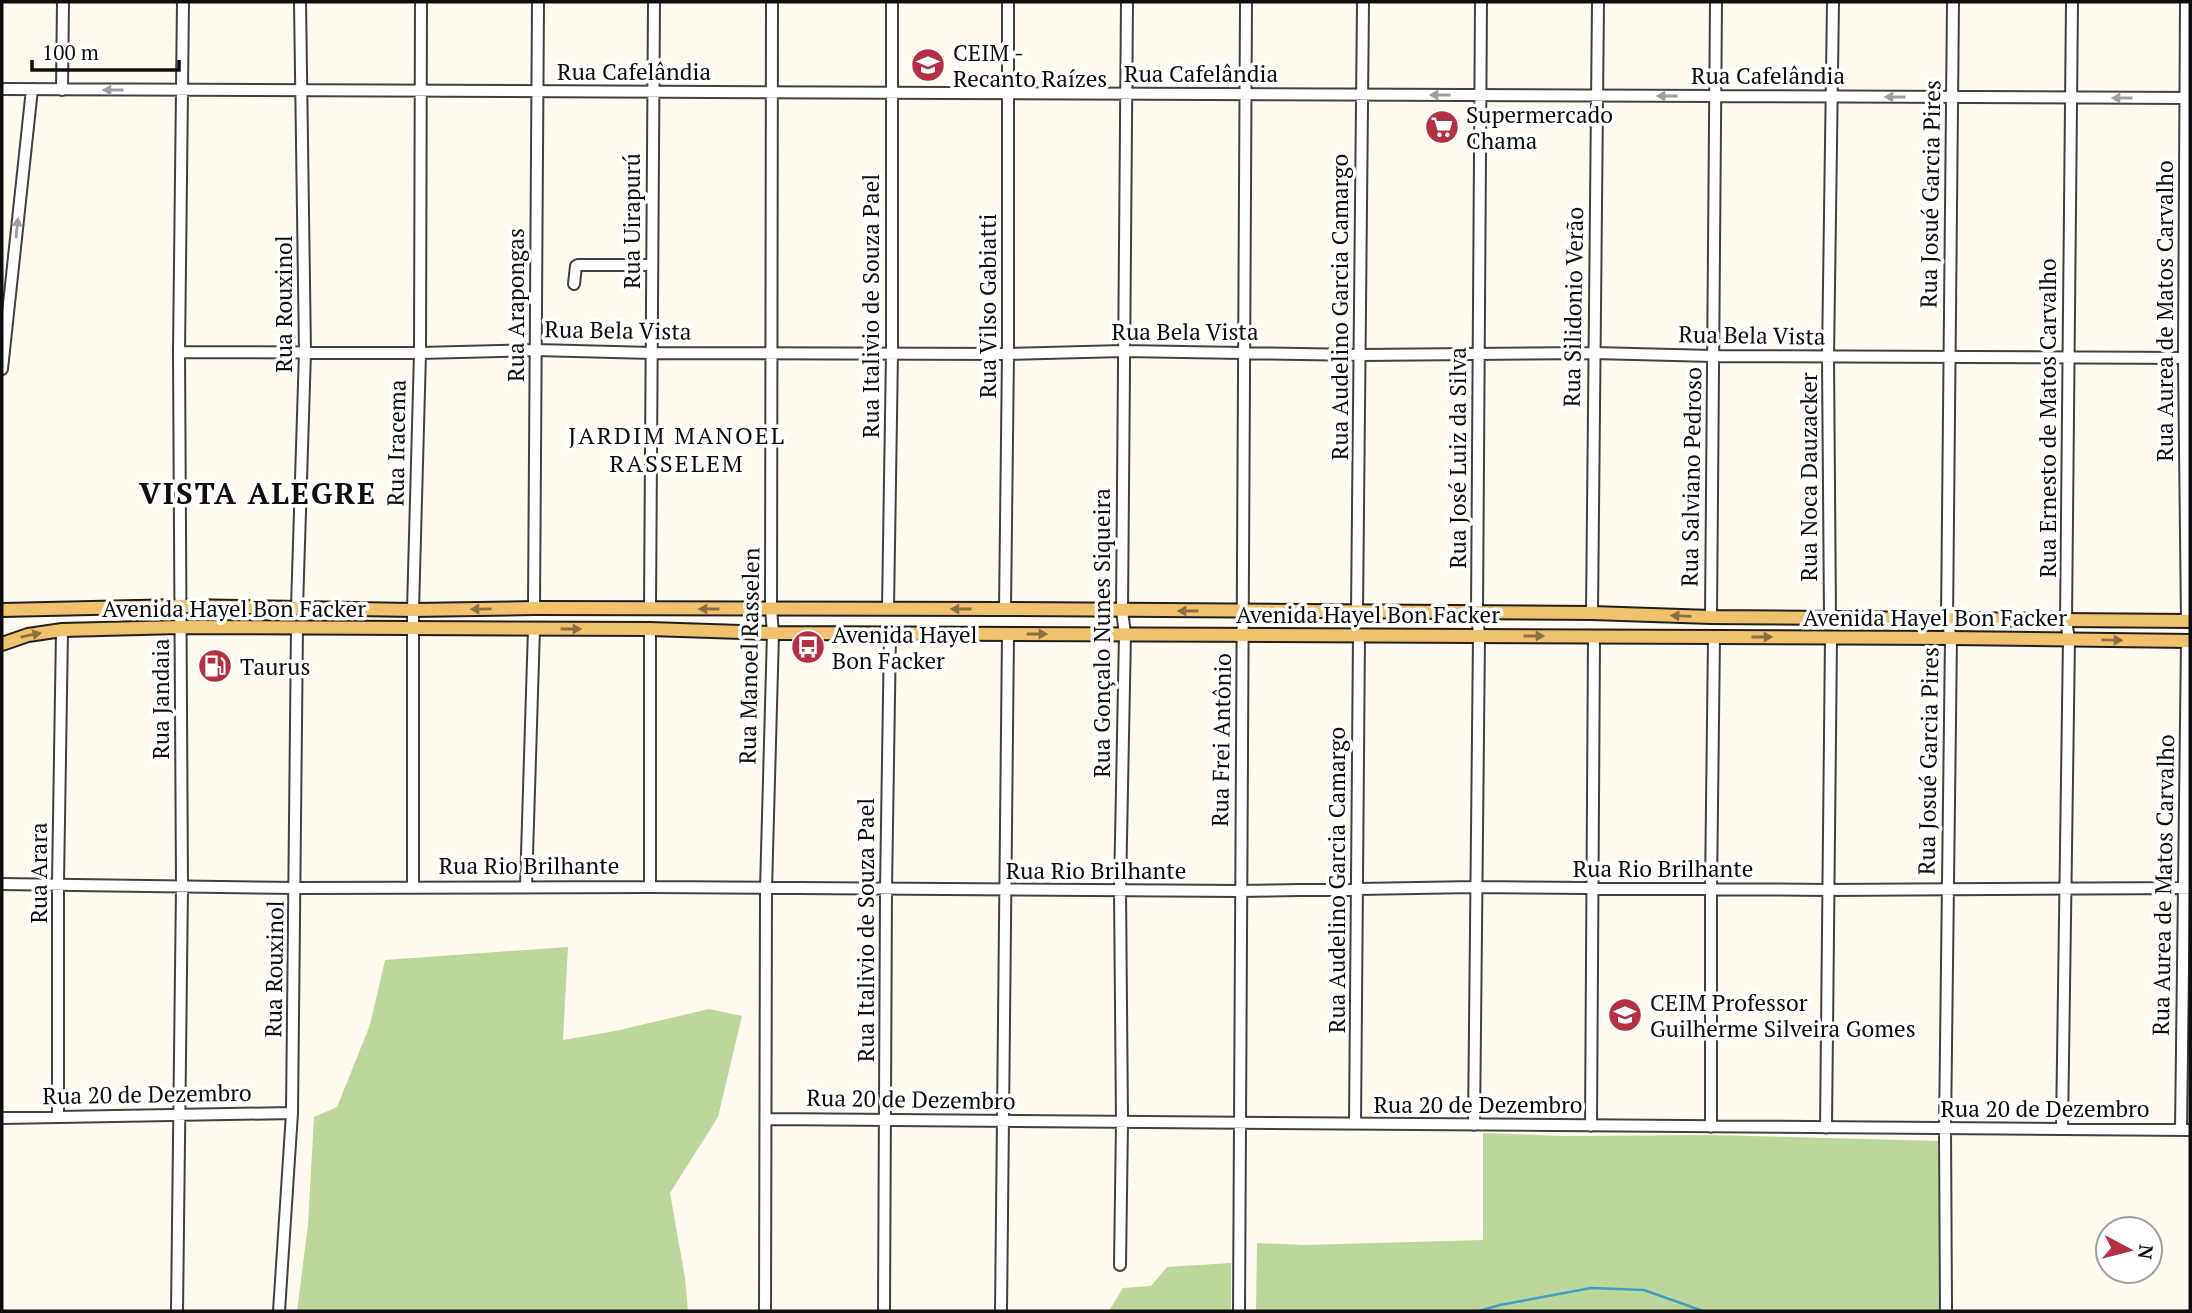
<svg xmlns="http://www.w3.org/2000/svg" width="2192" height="1313" font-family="'PT Serif',serif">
<rect width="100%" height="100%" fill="#fefaf0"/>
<path fill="#bcd69c" d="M568,947L563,1040L615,1031L709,1009L742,1016L718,1117L670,1193L685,1278L688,1311H297L308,1225L314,1117L337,1107L370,1025L385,960Z
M1483,1133L1563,1136L1712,1135L1941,1141L1940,1311H1256L1257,1243L1304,1245L1483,1240Z
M1231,1263V1311H1109L1123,1288L1151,1286L1167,1267Z"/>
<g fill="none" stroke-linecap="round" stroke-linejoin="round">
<path stroke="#439fc5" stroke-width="2.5" d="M1479,1311L1500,1305L1591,1288L1644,1290L1703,1311"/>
<g stroke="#414141" stroke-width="14">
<path id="minor" d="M2186,2L2184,358L2187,621
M2,89L2190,98
M62,90L63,2
M574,284L576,266L578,265H652
M179,352L420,353L536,350L652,353L1008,354L1123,351L1361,355L1594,353L1713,356L2190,358
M2,369L32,89
M297,607L305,352L300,2
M534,608L538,2
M650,608L654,2
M888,609L892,353V2
M1005,609L1008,354V2
M1357,612L1363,2
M1592,613L1598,2
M1711,617L1716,2
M1830,617L1828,357L1833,2
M2,884L296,888L650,887L1240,891L1475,887L1827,890L2190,888
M413,886V610L420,353L421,2
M526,887L534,628
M650,887V629
M58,1117V883L62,630
M2,1118L292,1113
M766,1119L2190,1130
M1355,1124L1359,635
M1474,1125L1479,636L1477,612L1481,2
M1591,1126L1594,637
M1711,1127V889L1714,637
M1826,1128L1831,637
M2062,1129L2069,639L2066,621L2072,2
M2181,1130L2187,641
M1120,1265L1122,1122L1120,890L1125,634L1122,611L1127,2
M177,1311L182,886L179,352L183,2
M279,1311L292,1113L297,627
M765,1311L766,889L773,633L771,609L772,2
M884,1311L886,890L890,633
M1001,1311L1008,634
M1239,1311L1246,2
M1946,1311L1945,1128L1951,638L1947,620L1953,2"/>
</g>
<g stroke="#1f1f1f" stroke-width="16">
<path id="major" d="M2,610L181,606L413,610L534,608L1005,609L1592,613L1711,617L2190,621
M2,644L28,635L62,630L181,627L650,629L773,633L1951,638L2190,641"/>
</g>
<use href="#minor" stroke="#fff" stroke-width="10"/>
<use href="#major" stroke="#f0c26e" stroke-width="12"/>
</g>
<defs><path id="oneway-solid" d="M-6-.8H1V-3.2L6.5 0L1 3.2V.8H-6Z" transform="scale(1.75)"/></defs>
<g fill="#9f9f9f">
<use href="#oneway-solid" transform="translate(113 90) rotate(-180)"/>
<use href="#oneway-solid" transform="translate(1440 95) rotate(-180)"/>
<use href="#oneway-solid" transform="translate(1667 96) rotate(-180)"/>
<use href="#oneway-solid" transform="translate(1895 97) rotate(-180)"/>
<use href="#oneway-solid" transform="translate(2122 98) rotate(-180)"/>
<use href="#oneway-solid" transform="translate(17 228) rotate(-84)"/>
</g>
<g fill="#8a7143">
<use href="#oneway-solid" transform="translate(481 609) rotate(179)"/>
<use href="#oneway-solid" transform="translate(709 609) rotate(-180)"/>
<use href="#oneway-solid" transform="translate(961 609) rotate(180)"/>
<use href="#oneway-solid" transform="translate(1188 611) rotate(-180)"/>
<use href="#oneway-solid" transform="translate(1681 616) rotate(-178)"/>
<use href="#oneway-solid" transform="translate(571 629)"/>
<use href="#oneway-solid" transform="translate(1037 634)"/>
<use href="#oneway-solid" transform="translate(31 635) rotate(-12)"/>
<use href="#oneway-solid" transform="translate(1534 636)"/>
<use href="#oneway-solid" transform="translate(1762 637)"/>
<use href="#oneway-solid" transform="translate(2112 640) rotate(1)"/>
</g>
<defs>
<g id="school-disc" transform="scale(1.75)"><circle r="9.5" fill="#b52f43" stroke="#fff"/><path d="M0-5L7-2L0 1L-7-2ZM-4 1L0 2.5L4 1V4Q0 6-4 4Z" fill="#fff"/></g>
<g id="supermarket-disc" transform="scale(1.75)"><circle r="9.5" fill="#b52f43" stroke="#fff"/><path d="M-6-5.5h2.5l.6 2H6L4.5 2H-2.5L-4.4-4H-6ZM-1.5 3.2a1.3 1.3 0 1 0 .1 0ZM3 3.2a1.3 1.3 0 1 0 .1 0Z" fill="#fff"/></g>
<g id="bus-disc" transform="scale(1.75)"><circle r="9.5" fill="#b52f43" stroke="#fff"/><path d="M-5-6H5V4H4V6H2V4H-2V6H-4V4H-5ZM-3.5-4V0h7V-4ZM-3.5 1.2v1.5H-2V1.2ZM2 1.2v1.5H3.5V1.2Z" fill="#fff"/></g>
<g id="fuel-disc" transform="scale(1.75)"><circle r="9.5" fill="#b52f43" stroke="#fff"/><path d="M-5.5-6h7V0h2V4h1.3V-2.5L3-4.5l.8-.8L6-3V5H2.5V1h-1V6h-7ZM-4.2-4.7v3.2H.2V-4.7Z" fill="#fff"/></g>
</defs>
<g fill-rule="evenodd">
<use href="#school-disc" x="928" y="65"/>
<use href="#supermarket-disc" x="1442" y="127"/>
<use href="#bus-disc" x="808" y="647"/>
<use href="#fuel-disc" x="215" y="666"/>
<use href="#school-disc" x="1625" y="1015"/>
</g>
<g text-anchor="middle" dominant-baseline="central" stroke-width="7" stroke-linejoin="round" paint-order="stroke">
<g font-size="23" fill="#0e0e0e" stroke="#fff" text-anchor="start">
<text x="953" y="52">CEIM -<tspan x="953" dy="26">Recanto Raízes</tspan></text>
<text x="1466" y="114">Supermercado<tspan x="1466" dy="26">Chama</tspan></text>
<text x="832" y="634">Avenida Hayel<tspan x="832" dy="26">Bon Facker</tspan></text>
<text x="240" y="666">Taurus</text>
<text x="1650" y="1002">CEIM Professor<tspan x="1650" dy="26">Guilherme Silveira Gomes</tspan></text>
</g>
<g font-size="23" fill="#0e0e0e" stroke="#fff">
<text x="634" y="71">Rua Cafelândia</text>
<text x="1201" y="73">Rua Cafelândia</text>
<text x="1768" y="75">Rua Cafelândia</text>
<text transform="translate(1930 194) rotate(-89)">Rua Josué Garcia Pires</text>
<text transform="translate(631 221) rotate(-90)">Rua Uirapurú</text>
<text transform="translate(283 304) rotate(-90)">Rua Rouxinol</text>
<text transform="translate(515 305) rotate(-90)">Rua Arapongas</text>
<text transform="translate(870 306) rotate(-90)">Rua Italivio de Souza Pael</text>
<text transform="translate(987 306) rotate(-90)">Rua Vilso Gabiatti</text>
<text transform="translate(1339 307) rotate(-90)">Rua Audelino Garcia Camargo</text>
<text transform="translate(1573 307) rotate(-89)">Rua Silidonio Verão</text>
<text transform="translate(2164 311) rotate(-90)">Rua Aurea de Matos Carvalho</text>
<text transform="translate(618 330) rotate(1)">Rua Bela Vista</text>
<text x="1185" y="331">Rua Bela Vista</text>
<text transform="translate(1752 335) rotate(1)">Rua Bela Vista</text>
<text transform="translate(2047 418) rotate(-90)">Rua Ernesto de Matos Carvalho</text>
<text transform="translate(396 443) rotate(-89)">Rua Iracema</text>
<text transform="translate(1457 458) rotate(-90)">Rua José Luiz da Silva</text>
<text transform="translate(1691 477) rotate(-89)">Rua Salviano Pedroso</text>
<text transform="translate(1808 477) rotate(-90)">Rua Noca Dauzacker</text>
<text x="234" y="608">Avenida Hayel Bon Facker</text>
<text x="1368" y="614">Avenida Hayel Bon Facker</text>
<text x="1935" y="617">Avenida Hayel Bon Facker</text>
<text transform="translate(1101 633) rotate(-90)">Rua Gonçalo Nunes Siqueira</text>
<text transform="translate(749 656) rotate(-89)">Rua Manoel Rasselen</text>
<text transform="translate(160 699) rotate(-90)">Rua Jandaia</text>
<text transform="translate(1221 740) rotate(-89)">Rua Frei Antônio</text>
<text transform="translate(1928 761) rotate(-89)">Rua Josué Garcia Pires</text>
<text x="529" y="865">Rua Rio Brilhante</text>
<text x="1663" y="868">Rua Rio Brilhante</text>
<text x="1096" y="870">Rua Rio Brilhante</text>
<text transform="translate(38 873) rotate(-90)">Rua Arara</text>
<text transform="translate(1336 880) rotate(-90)">Rua Audelino Garcia Camargo</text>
<text transform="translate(2163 885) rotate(-89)">Rua Aurea de Matos Carvalho</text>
<text transform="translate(865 930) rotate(-90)">Rua Italivio de Souza Pael</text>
<text transform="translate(274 969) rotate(-89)">Rua Rouxinol</text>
<text transform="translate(147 1094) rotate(-1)">Rua 20 de Dezembro</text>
<text transform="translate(911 1099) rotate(1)">Rua 20 de Dezembro</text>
<text x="1478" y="1104">Rua 20 de Dezembro</text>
<text x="2045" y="1108">Rua 20 de Dezembro</text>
</g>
<g font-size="24" letter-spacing="2" fill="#0e0e0e" stroke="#fff">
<text x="677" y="435">JARDIM MANOEL<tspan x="677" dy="28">RASSELEM</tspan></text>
</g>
<g font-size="30" font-weight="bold" letter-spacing="2" fill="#0e0e0e" stroke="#fff">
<text x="258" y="493">VISTA ALEGRE</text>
</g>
</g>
<rect width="2192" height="1313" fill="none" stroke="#0e0e0e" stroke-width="7"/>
<g transform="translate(2129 1250) rotate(97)"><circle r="33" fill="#ffffff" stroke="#9f9f9f" stroke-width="2"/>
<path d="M0-5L12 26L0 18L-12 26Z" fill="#b52f43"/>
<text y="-10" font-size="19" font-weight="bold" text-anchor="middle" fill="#0e0e0e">N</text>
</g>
<path d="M32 60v10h147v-10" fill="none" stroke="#0e0e0e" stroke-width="3.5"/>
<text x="42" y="60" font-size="21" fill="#0e0e0e" stroke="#ffffff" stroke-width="5" paint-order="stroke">100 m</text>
</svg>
